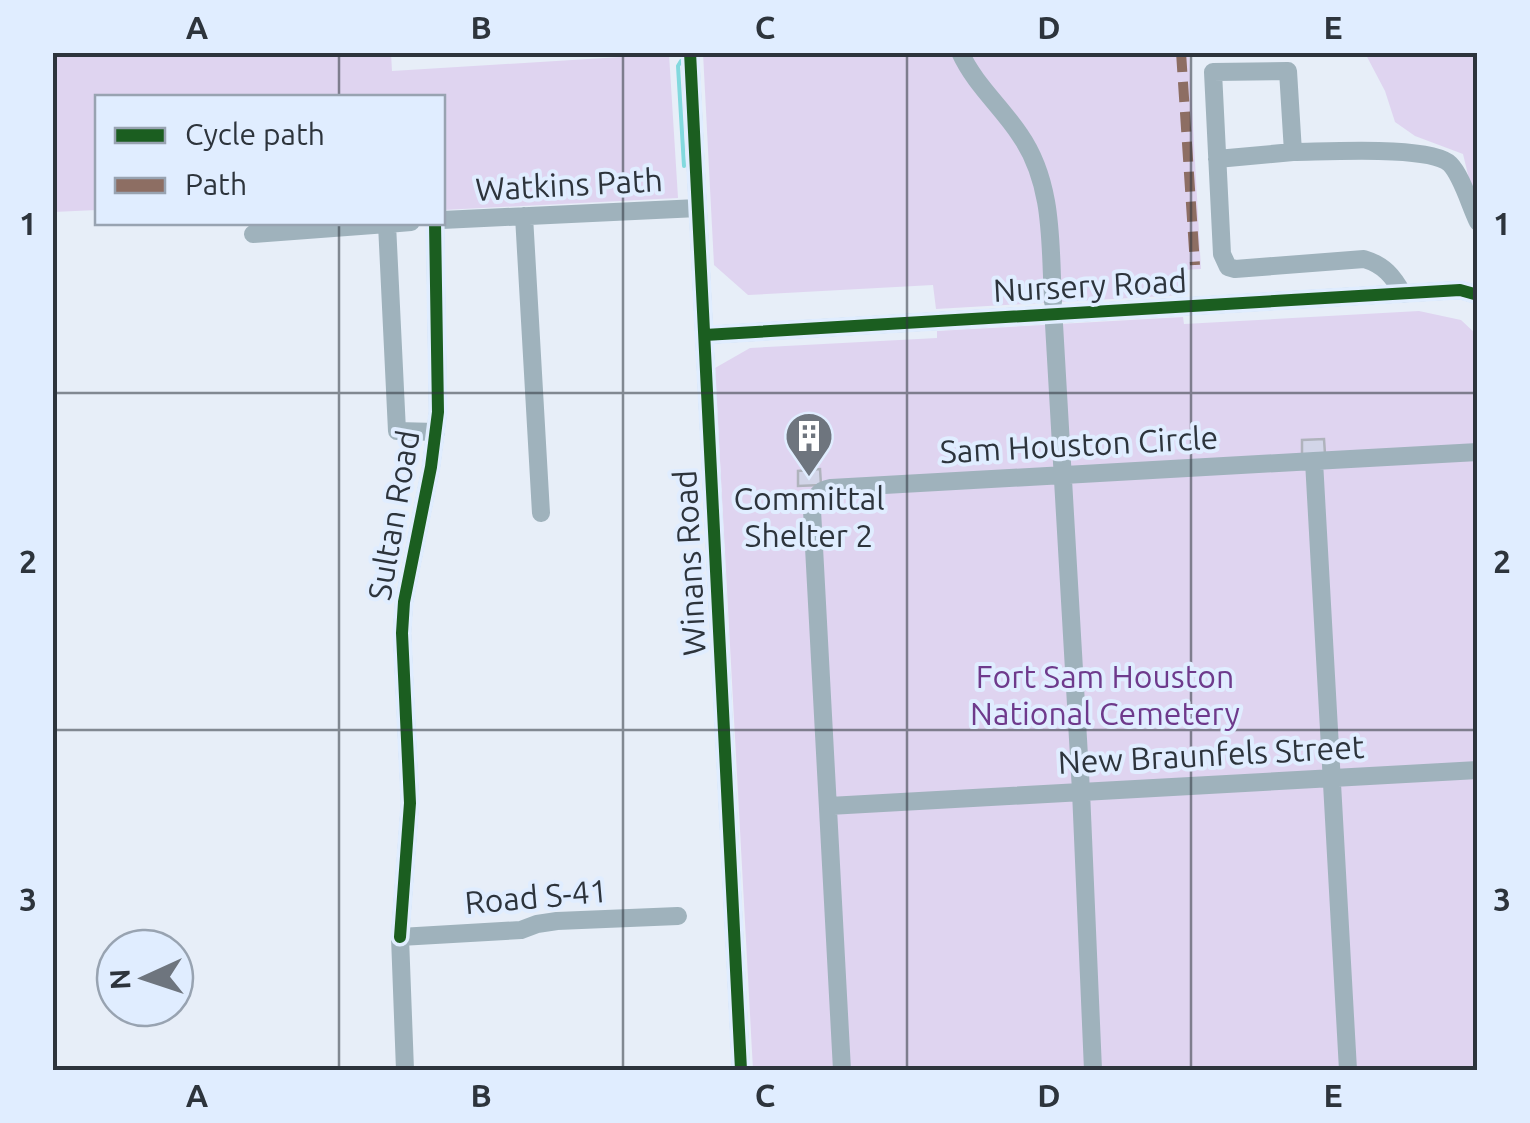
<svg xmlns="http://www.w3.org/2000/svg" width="1530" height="1123" font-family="Ubuntu,sans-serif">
<rect width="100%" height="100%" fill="#e7eef8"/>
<path fill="#dfd4f0" d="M53,52L391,53L392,71L669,54L678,198L443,210L442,98H98L97,210L53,212Z
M703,53H1189L1201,269L1182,270V295L936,309L933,285L748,295L714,265Z
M1365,53H1477V201L1470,183L1463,154L1415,136L1395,122L1385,91Z
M1419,311L1461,320L1477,335V1070H753L715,368L750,348L937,338V331L1183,317L1184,324Z"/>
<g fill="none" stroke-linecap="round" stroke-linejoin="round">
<path stroke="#82d9de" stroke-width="4" d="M681,61L678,66L684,166"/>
</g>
<path fill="#d2d5e8" stroke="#afb3bc" stroke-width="2.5" d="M1324,439L1325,454L1302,455V440Z
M820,469L821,485L798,486V471Z"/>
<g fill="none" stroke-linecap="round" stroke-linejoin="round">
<path stroke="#9fb2bc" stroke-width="18" d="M690,52L741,1070
M960,52C975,85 1001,106 1020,135C1054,184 1050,245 1053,302
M1293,152C1324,152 1431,145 1450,164C1462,176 1470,206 1478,222
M1217,159L1293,152L1288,71L1213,72L1222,254L1228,267L1235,269L1364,259C1384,265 1393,276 1403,294
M524,216L541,513
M442,220L698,208
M411,222L387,224L397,431L436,432
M253,234L387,224
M1054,324L1081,791L1093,1070
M705,335L1460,290L1478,295
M1314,461L1478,452
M829,806L1478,770
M400,937L521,930L537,924L557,921L678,916
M405,1070L400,937L410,803L402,633L404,602L431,467L438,412L435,222
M842,1070L812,510C813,498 819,490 831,488L1314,461L1348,1070"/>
<path stroke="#8d6e63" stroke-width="10" stroke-dasharray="20 10" stroke-linecap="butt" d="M1181,52L1195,265"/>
<g stroke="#e0edff" stroke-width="19">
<path id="cycleway" d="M690,52L741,1070
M705,335L1460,290L1478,295
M400,937L410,803L402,633L404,602L431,467L438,412L435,222"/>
</g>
<use href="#cycleway" stroke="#1b5e20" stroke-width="12"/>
</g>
<path fill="none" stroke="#2d343c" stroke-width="2.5" stroke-opacity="0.55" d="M339,52V98M623,52V1070M907,52V1070M1191,52V1070M339,222V1070M52,393H1478M52,730H1478"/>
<defs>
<g id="building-pin" transform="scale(2.5)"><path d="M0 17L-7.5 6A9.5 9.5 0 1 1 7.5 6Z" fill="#6e757e" stroke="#e0edff"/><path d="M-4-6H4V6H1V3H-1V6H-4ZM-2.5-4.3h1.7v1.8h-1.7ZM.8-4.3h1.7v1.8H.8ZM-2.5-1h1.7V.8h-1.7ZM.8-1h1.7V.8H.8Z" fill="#fff"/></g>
</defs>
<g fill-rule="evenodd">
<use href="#building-pin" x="809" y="436"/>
</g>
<g text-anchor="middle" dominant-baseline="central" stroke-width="8" stroke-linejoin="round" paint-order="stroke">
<g font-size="32" fill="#2d343c" stroke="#e0edff">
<text transform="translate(569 184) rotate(-3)">Watkins Path</text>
<text transform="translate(1090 285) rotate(-3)">Nursery Road</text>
<text transform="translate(1079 444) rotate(-3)">Sam Houston Circle</text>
<text transform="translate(393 515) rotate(-80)">Sultan Road</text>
<text transform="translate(689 563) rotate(-93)">Winans Road</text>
<text transform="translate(1211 754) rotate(-3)">New Braunfels Street</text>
<text transform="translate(536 896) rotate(-5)">Road S-41</text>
</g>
<g font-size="32" fill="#2d343c" stroke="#e0edff">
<text x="809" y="498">Committal<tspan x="809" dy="37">Shelter 2</tspan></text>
</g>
<g font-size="32" fill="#6e3a8c" stroke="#e0edff">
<text x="1105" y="676">Fort Sam Houston<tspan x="1105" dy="37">National Cemetery</tspan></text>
</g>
</g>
<rect width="1530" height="1123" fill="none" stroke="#e0edff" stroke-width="110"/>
<rect x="95" y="95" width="350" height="130" fill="#e0edff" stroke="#98a3b1" stroke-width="2.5"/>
<rect x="115" y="128" width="50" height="15" fill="#1b5e20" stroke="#98a3b1" stroke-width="2.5"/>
<text x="185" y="145" font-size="30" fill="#2d343c">Cycle path</text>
<rect x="115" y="178" width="50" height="15" fill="#8d6e63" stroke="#98a3b1" stroke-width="2.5"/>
<text x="185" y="195" font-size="30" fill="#2d343c">Path</text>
<g transform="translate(145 978) rotate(267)"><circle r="48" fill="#e0edff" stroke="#98a3b1" stroke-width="2.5"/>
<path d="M0-8L18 38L0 25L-18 38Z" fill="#6e757e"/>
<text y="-15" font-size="28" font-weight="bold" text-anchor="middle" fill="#2d343c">N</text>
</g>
<rect x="55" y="55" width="1420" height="1013" fill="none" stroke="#2d343c" stroke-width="4"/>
<g font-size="32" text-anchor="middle" font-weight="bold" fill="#2d343c">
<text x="197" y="39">A</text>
<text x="481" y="39">B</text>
<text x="765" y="39">C</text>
<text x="1049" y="39">D</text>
<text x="1333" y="39">E</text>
<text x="28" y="235">1</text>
<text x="1502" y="235">1</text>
<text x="28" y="573">2</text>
<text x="1502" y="573">2</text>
<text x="28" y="911">3</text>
<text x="1502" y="911">3</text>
<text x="197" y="1107">A</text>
<text x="481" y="1107">B</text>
<text x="765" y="1107">C</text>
<text x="1049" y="1107">D</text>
<text x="1333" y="1107">E</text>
</g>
</svg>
